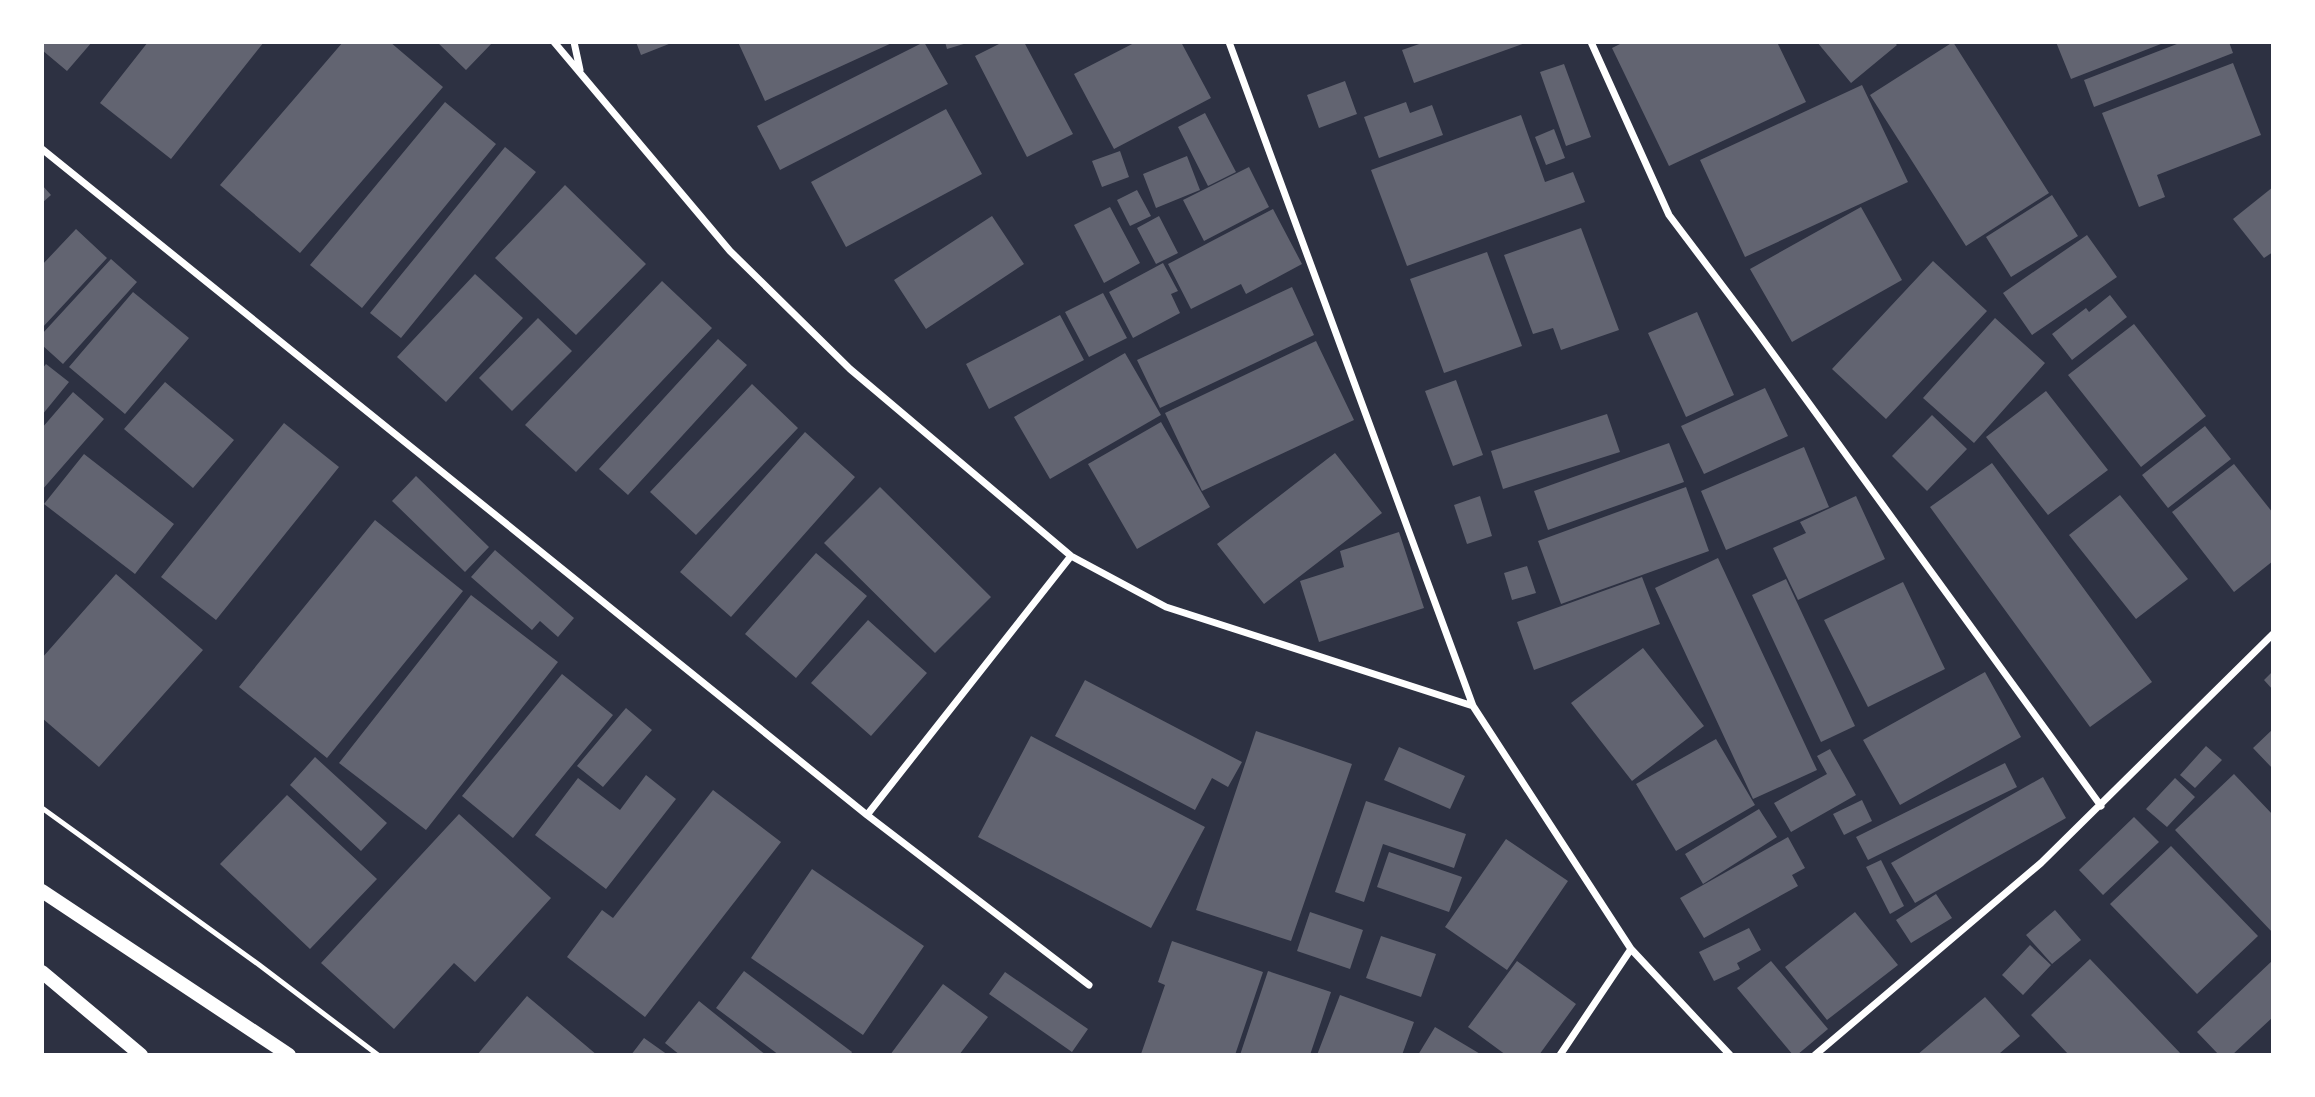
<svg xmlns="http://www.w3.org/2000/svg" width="2315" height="1097" font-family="Raleway,sans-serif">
<rect width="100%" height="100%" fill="#2d3142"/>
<path fill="#626471" d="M42,42H92L67,71L42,50Z
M148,42H264L171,159L100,103Z
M343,42H390L443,87L300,253L220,185Z
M437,42H493L466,70Z
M636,42H674L641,55Z
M738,42H894L765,101Z
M924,42L948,84L780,170L757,126Z
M945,42H967V43L947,49Z
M1003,42H1024L1073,134L1027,157L975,56Z
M1136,42H1181L1211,98L1114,149L1074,74Z
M1425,42H1528L1414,83L1402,50Z
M1624,42H1777L1806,102L1669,166L1612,48Z
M1817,42H1894L1897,45L1851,83Z
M1953,42L2049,193L1966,246L1870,95Z
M2056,42H2166L2071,79Z
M2182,42H2229L2233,53L2094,107L2084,80Z
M2233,63L2261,135L2157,175L2165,197L2139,207L2102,113Z
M1564,64L1591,137L1566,146L1540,72Z
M1345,81L1357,114L1319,128L1307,95Z
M1862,85L1908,182L1745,257L1700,160Z
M445,102L496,144L362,308L310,265Z
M1406,102L1410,113L1432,105L1443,135L1379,158L1364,117Z
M946,109L982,174L846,247L811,182Z
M1205,113L1236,172L1208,186L1178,127Z
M1521,115L1545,182L1573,172L1585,202L1407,266L1371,170Z
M1554,129L1565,158L1546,165L1535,137Z
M505,147L536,172L401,338L370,313Z
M1120,151L1129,177L1102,187L1092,161Z
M1187,156L1200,190L1156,208L1143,174Z
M1249,167L1269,207L1204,241L1183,200Z
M42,185L51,195L42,203Z
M565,185L646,264L576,335L495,258Z
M2273,187V252L2264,258L2233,219Z
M1137,190L1151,216L1130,226L1117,200Z
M2052,195L2078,236L2011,277L1986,237Z
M1110,207L1140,263L1104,283L1074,225Z
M1861,207L1902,280L1792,342L1750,269Z
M1273,209L1302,264L1246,294L1241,284L1191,309L1168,264Z
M992,216L1024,264L926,329L894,280Z
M1159,216L1178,253L1156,264L1137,228Z
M1581,228L1619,330L1561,350L1553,328L1533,334L1504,255Z
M76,229L107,258L42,328V265Z
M2087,235L2117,277L2032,335L2003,293Z
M1487,252L1522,346L1444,373L1410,279Z
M111,259L137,282L63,364L42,345V334Z
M1933,261L1987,311L1886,419L1832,369Z
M1163,263L1178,291L1171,294L1180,313L1133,338L1109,292Z
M475,274L523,318L446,402L397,357Z
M662,281L712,328L576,472L525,425Z
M1292,287L1314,335L1160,408L1137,360Z
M133,292L189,338L125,414L69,367Z
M1103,293L1127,338L1089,357L1065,312Z
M2110,295L2127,317L2072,360L2052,334L2086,308L2089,312Z
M1697,312L1734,395L1686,417L1648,333Z
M1060,315L1084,360L989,409L966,364Z
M538,318L572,351L512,411L479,378Z
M1995,318L2045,363L1974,443L1923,398Z
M2134,324L2206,416L2141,467L2068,375Z
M718,339L747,365L628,495L599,469Z
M1316,341L1354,420L1202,491L1165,413Z
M1125,353L1161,415L1050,479L1014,417Z
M46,364L69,382L42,415V369Z
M1456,380L1483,455L1453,466L1425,391Z
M165,382L234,440L193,488L124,429Z
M752,384L798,428L696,535L650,492Z
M1765,388L1788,436L1704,474L1681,426Z
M2046,391L2108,470L2048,515L1986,437Z
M73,392L104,419L42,490V428Z
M1607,414L1620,452L1503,489L1491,451Z
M1932,415L1967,449L1927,491L1892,456Z
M1161,422L1210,507L1137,549L1088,464Z
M284,423L339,467L216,620L161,577Z
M2205,426L2231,459L2168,508L2142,475Z
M805,432L855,477L731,617L680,572Z
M1669,443L1684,482L1548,530L1534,491Z
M1804,447L1829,507L1726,550L1701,491Z
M1335,453L1382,513L1264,604L1217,544Z
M84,454L174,524L135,574L44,504Z
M1992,463L2152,682L2090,727L1930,507Z
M2234,464L2273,513V561L2234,592L2172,512Z
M416,476L489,547L465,572L392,501Z
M880,487L991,597L935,653L824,543Z
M1686,487L1709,551L1561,604L1538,541Z
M2120,495L2188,579L2136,619L2069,535Z
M1480,496L1492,536L1467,544L1454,505Z
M1856,496L1885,559L1798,600L1773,548L1806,533L1800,522Z
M375,520L463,591L327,758L239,687Z
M1399,532L1424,608L1319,642L1300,581L1344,567L1340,551Z
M495,550L574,618L558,637L540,621L532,630L471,577Z
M816,553L867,596L796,678L745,634Z
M1718,558L1817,770L1753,799L1655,588Z
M1527,566L1536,593L1512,600L1504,573Z
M116,574L203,650L99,767L42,718V658Z
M1642,577L1660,624L1534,670L1517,622Z
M1786,579L1855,726L1821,742L1752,595Z
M1903,582L1945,669L1868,707L1824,620Z
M471,595L558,662L426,830L339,763Z
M868,620L927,673L871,736L811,683Z
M1643,648L1704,726L1632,781L1571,703Z
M2273,671V690L2264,680Z
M1985,672L2021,737L1900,805L1863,740Z
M562,674L613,715L513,838L462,796Z
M1085,680L1242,762L1228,787L1212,778L1195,810L1055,736Z
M626,708L652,730L603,787L577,766Z
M2273,729V769L2253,748Z
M1256,731L1352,764L1291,941L1196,910Z
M1031,736L1205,827L1151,928L978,837Z
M1716,739L1755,805L1676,851L1636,784Z
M2206,746L2222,760L2195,788L2180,775Z
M1399,747L1465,776L1450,809L1384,780Z
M1830,749L1856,795L1791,832L1774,803L1827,774L1817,756Z
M315,757L387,823L361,851L290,785Z
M2005,763L2017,787L1868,860L1856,837Z
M2234,774L2273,815V933L2175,830Z
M646,775L676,799L606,889L535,835L578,778L620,810Z
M2043,777L2066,818L1915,903L1891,863Z
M2175,778L2195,797L2167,827L2146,809Z
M713,790L781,842L645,1017L567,957L602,910L613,918Z
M287,795L377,879L310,949L220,864Z
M1862,800L1872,821L1844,835L1833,814Z
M1366,801L1466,834L1454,868L1383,844L1364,902L1335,892Z
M1759,809L1777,837L1703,884L1685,854Z
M459,814L551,898L475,982L454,963L394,1029L321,963Z
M2134,817L2159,842L2103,895L2079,870Z
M1788,837L1805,868L1792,875L1798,886L1704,938L1680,898Z
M1506,839L1568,881L1507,970L1445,927Z
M2171,846L2258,936L2197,994L2110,904Z
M1389,852L1462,877L1449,912L1377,887Z
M1881,860L1904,906L1890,914L1866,867Z
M812,869L924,946L863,1035L751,958Z
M1936,894L1952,918L1911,943L1896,920Z
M2055,910L2081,940L2052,964L2026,935Z
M1310,912L1363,930L1350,969L1297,951Z
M1855,912L1898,965L1827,1020L1785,967Z
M1749,928L1761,950L1737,963L1740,969L1714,981L1699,952Z
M1381,936L1436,954L1421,997L1366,978Z
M1172,941L1263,972L1235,1055L1141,1054L1165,985L1158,982Z
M2030,945L2051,965L2023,995L2002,975Z
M2090,959L2182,1055H2069L2031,1015Z
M2273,960V1017L2232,1055H2219L2197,1032Z
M1517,961L1576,1004L1539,1055H1506L1468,1027Z
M1771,961L1828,1029L1797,1055H1793L1737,988Z
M744,971L852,1052L850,1055H779L716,1008Z
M1268,971L1331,992L1310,1055H1240Z
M1005,972L1088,1029L1072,1052L989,994Z
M943,984L988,1017L959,1055H890Z
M1340,995L1414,1022L1402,1055H1317Z
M527,996L597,1055H477Z
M1985,997L2020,1036L2000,1053L2002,1055H1917Z
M699,1001L766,1055H680L665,1043Z
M1435,1027L1482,1055H1418Z
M644,1038L668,1055H631Z"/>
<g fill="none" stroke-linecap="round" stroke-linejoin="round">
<path stroke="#fff" stroke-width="5" d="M42,808L258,964L378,1055"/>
<path stroke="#fff" stroke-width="7" d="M554,42L730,251L850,369L1071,556L1166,607L1473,706
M574,42L580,70
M1229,42L1473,706L1631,949L1730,1055
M1591,42L1669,215L1755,329L2101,806
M42,149L867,815L1089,985
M867,815L1071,556
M1560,1055L1631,949
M1815,1055L2041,863L2273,634"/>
<path stroke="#fff" stroke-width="14" d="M42,891L289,1055
M42,972L141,1055"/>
</g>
<rect width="2315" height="1097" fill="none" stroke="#ffffff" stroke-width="88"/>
</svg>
